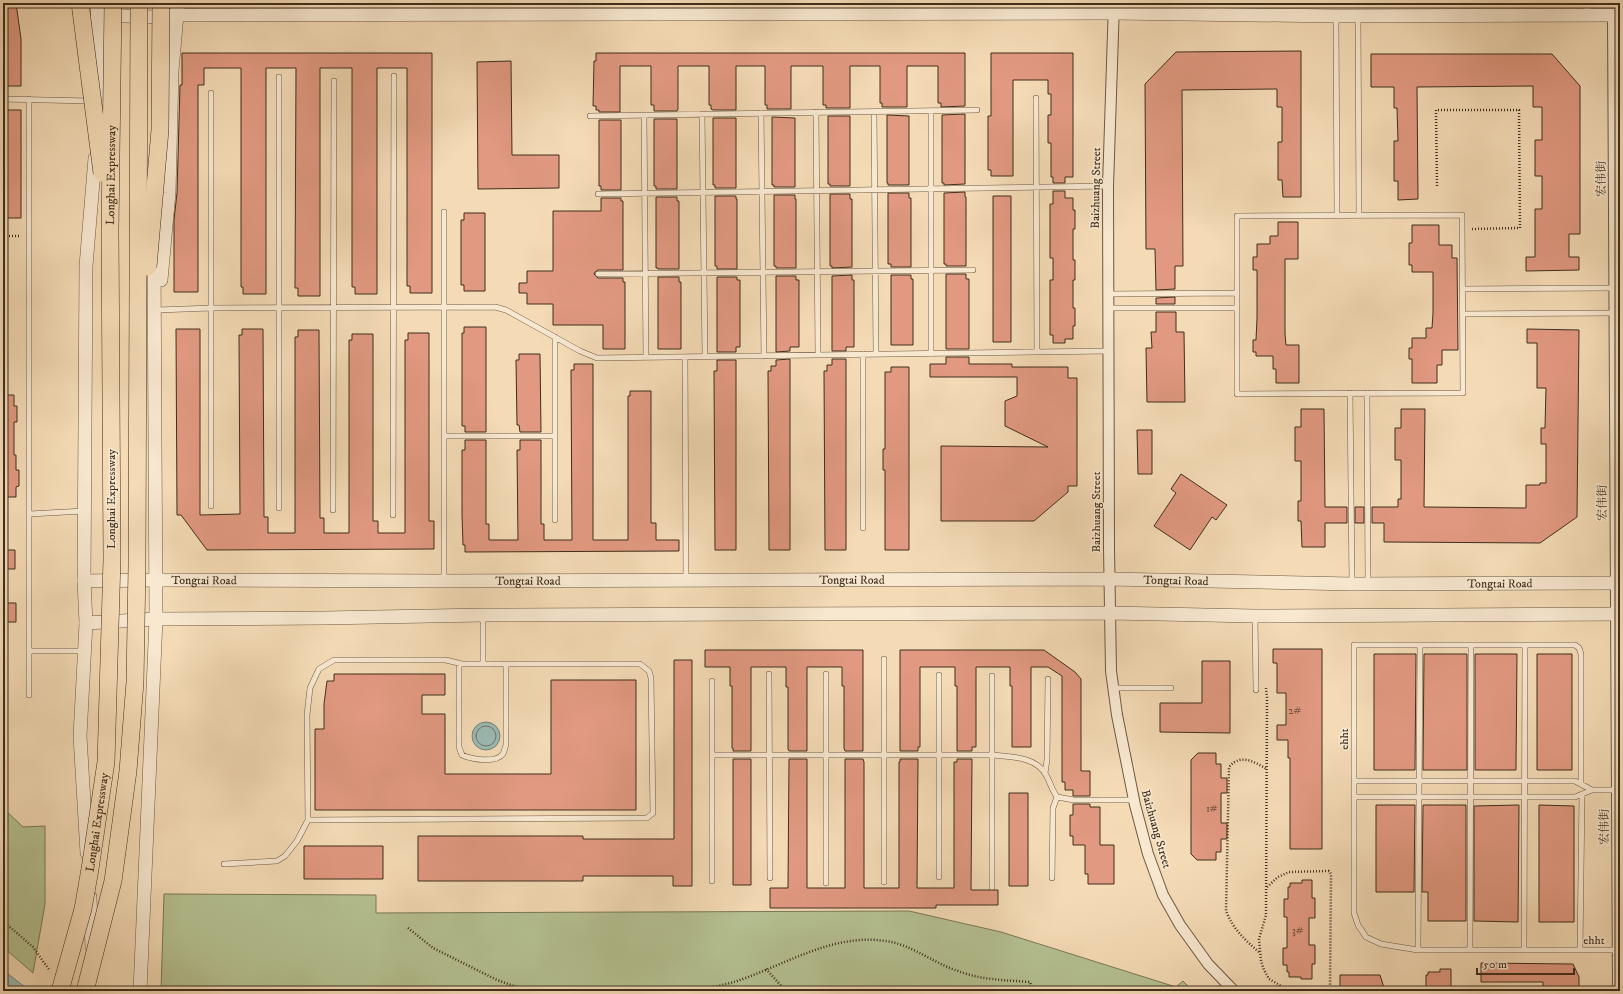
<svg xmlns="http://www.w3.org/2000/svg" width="1623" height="994" font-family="'IM FELL DW Pica','Noto Serif SC',serif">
<rect width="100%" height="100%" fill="#f4dbb6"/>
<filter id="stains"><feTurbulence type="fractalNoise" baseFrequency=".005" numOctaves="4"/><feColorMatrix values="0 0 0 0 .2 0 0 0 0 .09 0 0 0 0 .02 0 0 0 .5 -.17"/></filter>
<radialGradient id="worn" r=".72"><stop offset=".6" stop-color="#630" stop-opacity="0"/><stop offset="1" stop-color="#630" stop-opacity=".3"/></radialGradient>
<path fill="#b5c192" stroke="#7a7858" d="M3,808L23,827L45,826V904L33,973L3,947Z
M164,894L376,895V913L909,911L1001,932L1176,987L1183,981L1193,991H161Z"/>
<path fill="#9cbab4" stroke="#778278" d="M472 736a14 14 0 1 1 28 0a14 14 0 1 1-28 0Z
M3,970L30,991H3Z"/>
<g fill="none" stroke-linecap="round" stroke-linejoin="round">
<path stroke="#6e7468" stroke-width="1" d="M476 736a10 10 0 1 1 20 0a10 10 0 1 1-20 0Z"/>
</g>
<path fill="#e19981" stroke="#3f2e1d" d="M3,3H16L21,39V86H3Z
M1301,51V197H1283L1282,180H1278V142H1282V107H1277V89L1182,90L1183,266H1175V289L1156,290L1155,249H1146L1145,84L1176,52Z
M182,53H432V293H410V286H407V68H377V294H355V287H352V68H320V296H298V288H295L296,68H266V294H243V287H241V68H204V85H198V292H174V220L177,193L180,85H182Z
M596,53H965V106L941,107V103H938V66H907V107H882V103H880V66H850V108H826V105H823V66H791V109H767V105H765V66H736V110H713L711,109V105H709V66H678V109L677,111H654V105H651V66H620V112H599V110H596V106H593L594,61H596Z
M991,53H1073V177H1065V183H1053V177H1051V143H1048V115H1051V94H1048V80H1013V176H991V170H988V116H991Z
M1371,54H1552L1580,86V234H1569V257H1579V270L1526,271V257H1535V209H1542V176H1535V140H1542V107H1533V86L1417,87L1418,199L1398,200V181H1394V141H1398L1397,108H1394V87H1371Z
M511,61L512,155H559V188L478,189L477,62Z
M3,110H21V218H3Z
M965,114V184L944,185V183H942V115Z
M887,115L909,116V185H888V183H887Z
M828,116H850V186H830V184H828Z
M772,117L795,118V187H774V185H772Z
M713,118H736V188H715V185H713Z
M654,119H677V189H656V186H654Z
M599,120H621V190H601V186H599Z
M1053,191H1065V198H1073V210H1075V229H1073V260H1075V280H1073V308H1075V326H1073V339H1065V343H1053V335H1050V280H1053V258H1050V204H1053Z
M965,192V197H966V266H946V264H944V193Z
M888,193H909V198H911V267H891V264H888Z
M830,194H850V199H852V267L832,268V266H830Z
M774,195H795V199H796V268H776V266H774Z
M715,196H736V199H737V269H717V266H715Z
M993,196H1011V342H993Z
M656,197H677V201H679V269H658V268H656Z
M601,198H621V201H623V270H598L595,272L594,274L598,278H623V282H625V349H603V325H553V304H527V293H519V283H527V271H553V211H601Z
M464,213H485V291H464V285H461V220H464Z
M1278,222H1298V259H1285V334L1286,345H1299V383H1276V369H1273V356H1256V352H1253V340H1256L1257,318V270H1253V257H1257V244H1270V236H1278Z
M1412,225H1439V245H1452V258H1457L1458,350H1442V365H1437V383H1412V359H1409V348H1412V338H1426V328H1432L1433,313V272H1412V265H1409V243H1412Z
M946,274H966V279H969V349H946Z
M852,275V280H854V347H846V351H832V276Z
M891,275H911V279H913V345H891Z
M776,276H796V280H799V347H790V351L776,352Z
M658,277H679V282H681V349H658Z
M717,277H737V280H740V347H736V352H717Z
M1175,297V304H1156V298Z
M1156,312H1176V332H1184L1185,402H1147L1146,348H1152L1151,332H1156Z
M464,327H486V432H465V426H462V333H464Z
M176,329H200V515L240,514L239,335H242V329H263L264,517H268V533H295V337H298V330H319L320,518H324V533H349V340H352V334H373V521H378V533H405V340H408V333H429V521H434V549L207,550L181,515H177Z
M1527,329L1579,330L1577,517L1540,543L1384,542V523H1372V507H1398V499H1401V460H1395V428H1401V409H1425L1424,507L1526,508V485H1540V483H1546V444H1541V428H1545L1546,388H1537V343H1527Z
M519,354H540L541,432H520L519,425H517L516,360H519Z
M946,357H969V364H1012V367H1068V378H1077V486H1068V492L1034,521H941V446L1048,447L1005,426V401L1017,396V377H930V364H946Z
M790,359V550H769L768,371H771V366H776V360Z
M832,359H846V550H825L824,371H827V365H832Z
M717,360H736V550H715L714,371H717Z
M574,364H593V540H628V396H630V391H651V523H656V540H679V551L465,552V545H463L462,515V450H465V440H486V524H489V540H518L517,450H520V440H541V524H544V540H572L571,370H574Z
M891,367H909V550H885V470H883V449H885V372H891Z
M3,395H14V406H17V422H14V455H16V470H19V486L16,487V497H3Z
M1301,409H1324L1325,507H1347V523H1325V547H1302L1301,521H1298V501H1301V461H1295V427H1301Z
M1137,430H1152V474H1138Z
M1181,474L1227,505L1216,520L1212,517L1190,550L1154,526L1176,493L1171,489Z
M1355,507H1364V523H1355Z
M3,550H15V569H3Z
M3,603H16V622H3Z
M1273,649H1322V849H1290V758H1288V740H1277V725H1286V693H1277V663H1273Z
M705,650H863V751H845L844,748V686H842V667H807V751H789L788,749V687H786V667H751V751H733V748H732V686H730V667H705Z
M900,650H1044L1075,672L1081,679V771H1090V796H1073V790H1065V782H1062V676L1048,667H1031V747H1012V686H1010V667H976V747H972V751H957V686H955V667H920V747H918V751H900Z
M1374,654H1416L1415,770H1374Z
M1424,654H1467V770H1423Z
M1475,654H1517L1516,770H1475Z
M1537,654H1572V770H1537Z
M674,660H692V886H673V876H583V881H418V836H583V839H674Z
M1202,661H1230V733L1160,732V703H1202Z
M334,674H445V695H422V714H445V774H551V680H636V810H315V729H324V704L327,681H334Z
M1198,753H1216V764H1221V778H1227V793H1221V823H1227V839H1221V852H1216V860H1197L1191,854V760Z
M733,759H751V885H733Z
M789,759H807V888H845V759H863L864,762V888H899V762H900V759H918L917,888H954V762H957V759H972L971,890H998V905H936V908H770V888H788Z
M1009,793H1028V886H1009Z
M1073,804H1090V807H1100V845H1114V884H1088V874H1085V845H1073V836H1070V815H1073Z
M1376,805H1415L1414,892H1376Z
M1423,805H1466V921H1428V892H1422Z
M1519,805L1518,922L1474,921V806Z
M1539,805L1574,806V922H1539Z
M304,846H383V879H304Z
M1302,880H1312V898H1315V918H1309V945H1315V964H1312V979H1301V977H1289V972H1287V965H1283V948H1287V917H1284V899H1288V887H1290V883H1302Z
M1481,963L1573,964L1579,977V991H1543V982H1481Z
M1440,969H1451V991H1426V975H1428V972H1440Z
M1340,975H1380L1385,991H1340Z"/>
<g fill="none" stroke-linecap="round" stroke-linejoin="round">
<g stroke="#6c5943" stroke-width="6">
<path id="service" d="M750,14V3
M1587,14V3
M1336,17L1337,216
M1358,17L1359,216
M1036,98L1037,352
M3,99L89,101
M29,99V695
M931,111V354
M816,112L818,355
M874,112L876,354
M761,113L764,356
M702,114L705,356
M644,115L646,357
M590,116L977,110
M598,194L1108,186
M1462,215L1463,393L1237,394V216Z
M598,274L973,270
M1462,289L1615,288
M1108,294L1237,293
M1108,308H1237
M158,310L211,308L495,307L506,310L580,351L597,358L1109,351
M1463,314L1615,313
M685,357L686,580
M1350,393L1352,584
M1367,393L1368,584
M444,436H555
M211,506V93
M279,508V77
M333,510L334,81
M29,514L84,511
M393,515L394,76
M555,520V337
M863,528V354
M444,581V212
M483,615V664
M1255,617L1256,690
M29,651H84
M884,659V882
M459,664V747L462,755C471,759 495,764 503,754C504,752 505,747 506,745V664
M769,674L770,878
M826,674V883
M939,675V877
M992,676V887
M712,681V881
M1113,688H1171
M712,755H992C1010,757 1036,756 1046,775C1050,782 1052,790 1057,797L1074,800H1134
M1045,773L1047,760L1048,679
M1354,781H1575L1592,790
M1581,784V654L1579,648L1575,645H1354V913L1358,925L1366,937L1381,944L1418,950H1617
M1354,797H1575L1592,790H1617
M224,864L277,861L285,856L297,841L308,820L307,715L310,688L319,669L334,660H446L462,664H640L649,671L651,678L653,813L647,818L308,820
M1052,878L1053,808L1057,797
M1418,950L1420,645
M1470,950L1471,645
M1524,950L1525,645
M1580,950L1582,795"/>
</g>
<g stroke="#6c5943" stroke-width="12">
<path id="minor" d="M1114,3L1108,186L1109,548L1111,671L1117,715L1135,805L1148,854L1163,895L1180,925L1208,964L1234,991
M1613,15L1618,991"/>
</g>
<g stroke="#6c5943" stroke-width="14">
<g id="tertiary">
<path d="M97,3L100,110"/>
<path d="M98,15L154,17L178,15L1114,13L1336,16L1620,15"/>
<path d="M161,280L169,193L172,71L178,3"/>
<path id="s1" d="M84,581L155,580L444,581L1109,579L1352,584L1620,583"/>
<path d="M86,623L156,619L324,618L483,615L1110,613L1255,616L1620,614"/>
<path d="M87,853L80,736L86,623L84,581L86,266L95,158"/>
<path d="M90,897L92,947"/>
<path d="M140,991L156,619L154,255"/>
</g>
</g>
<path stroke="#3f2e1d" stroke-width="2.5" stroke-dasharray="1 2" stroke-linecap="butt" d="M1437,186L1436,110H1519L1520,228L1471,229
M3,236H20
M1266,688L1267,698L1266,915L1259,939L1261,961L1264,970L1269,979L1290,991H1296
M1267,887L1278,877L1289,872L1329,871L1331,874L1330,991
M3,921L33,947L50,971
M408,928L433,948L497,980L528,991
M1259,952C1245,940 1233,929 1226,911L1229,767C1241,753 1254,762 1267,769
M766,969L786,991
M696,991C709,988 724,985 737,981C785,965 833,933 885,941C911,944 933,963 958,971C981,980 1005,980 1030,982L1033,991"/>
<use href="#service" stroke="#f8e8d0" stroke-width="5"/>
<use href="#minor" stroke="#f8e8d0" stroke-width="10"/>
<use href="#tertiary" stroke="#f8e8d0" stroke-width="13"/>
<g stroke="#3f2e1d" stroke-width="18" stroke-linecap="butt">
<g id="trunk-bridge">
<path d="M80,3L102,173"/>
<path d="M148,267L160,130L161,3"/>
<path id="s2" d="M60,991L83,909L90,869L106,762L112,559L110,230L113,3"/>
<path d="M85,991L113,881L128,771L135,682L137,566L139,3"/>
</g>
</g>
<use href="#trunk-bridge" stroke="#f4dbb6" stroke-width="17"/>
</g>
<g text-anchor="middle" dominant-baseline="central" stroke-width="3" stroke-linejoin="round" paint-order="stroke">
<g font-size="10" fill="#684936">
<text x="1295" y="711">2#</text>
<text x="1212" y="809">1#</text>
<text x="1298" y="931">3#</text>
</g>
<g font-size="12" fill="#3f2e1d" stroke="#f8e8d0">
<text stroke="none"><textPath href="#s2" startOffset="821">Longhai Expressway</textPath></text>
<text transform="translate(1601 179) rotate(-90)">宏伟街</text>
<text transform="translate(1096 188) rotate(-89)">Baizhuang Street</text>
<text transform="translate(111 499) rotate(-90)">Longhai Expressway</text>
<text transform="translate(1602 503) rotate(-90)">宏伟街</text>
<text transform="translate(1096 512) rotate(-90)">Baizhuang Street</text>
<text stroke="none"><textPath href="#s1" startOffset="768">Tongtai Road</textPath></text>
<text stroke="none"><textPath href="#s1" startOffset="120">Tongtai Road</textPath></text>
<text stroke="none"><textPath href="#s1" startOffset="1092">Tongtai Road</textPath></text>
<text stroke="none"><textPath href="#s1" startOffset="444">Tongtai Road</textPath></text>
<text stroke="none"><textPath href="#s1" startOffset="1416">Tongtai Road</textPath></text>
<text transform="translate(1344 739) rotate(-90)">ehht</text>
<text stroke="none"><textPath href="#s2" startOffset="173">Longhai Expressway</textPath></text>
<text transform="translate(1604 827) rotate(-90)">宏伟街</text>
<text transform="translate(1156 829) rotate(74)">Baizhuang Street</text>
<text x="1594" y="940">ehht</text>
</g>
</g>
<rect width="1623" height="994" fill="none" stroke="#f4dbb6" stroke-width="16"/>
<rect x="4" y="4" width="1615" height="986" fill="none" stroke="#3f2e1d" stroke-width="2"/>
<rect x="8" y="8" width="1607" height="978" fill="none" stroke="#3f2e1d"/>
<path d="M1477 968v6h97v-6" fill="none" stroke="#3f2e1d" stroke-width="2"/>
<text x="1483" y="968" font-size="12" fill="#3f2e1d" stroke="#f8e8d0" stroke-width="3" paint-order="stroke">50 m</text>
<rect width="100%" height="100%" filter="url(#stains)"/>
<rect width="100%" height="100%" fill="url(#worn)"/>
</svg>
